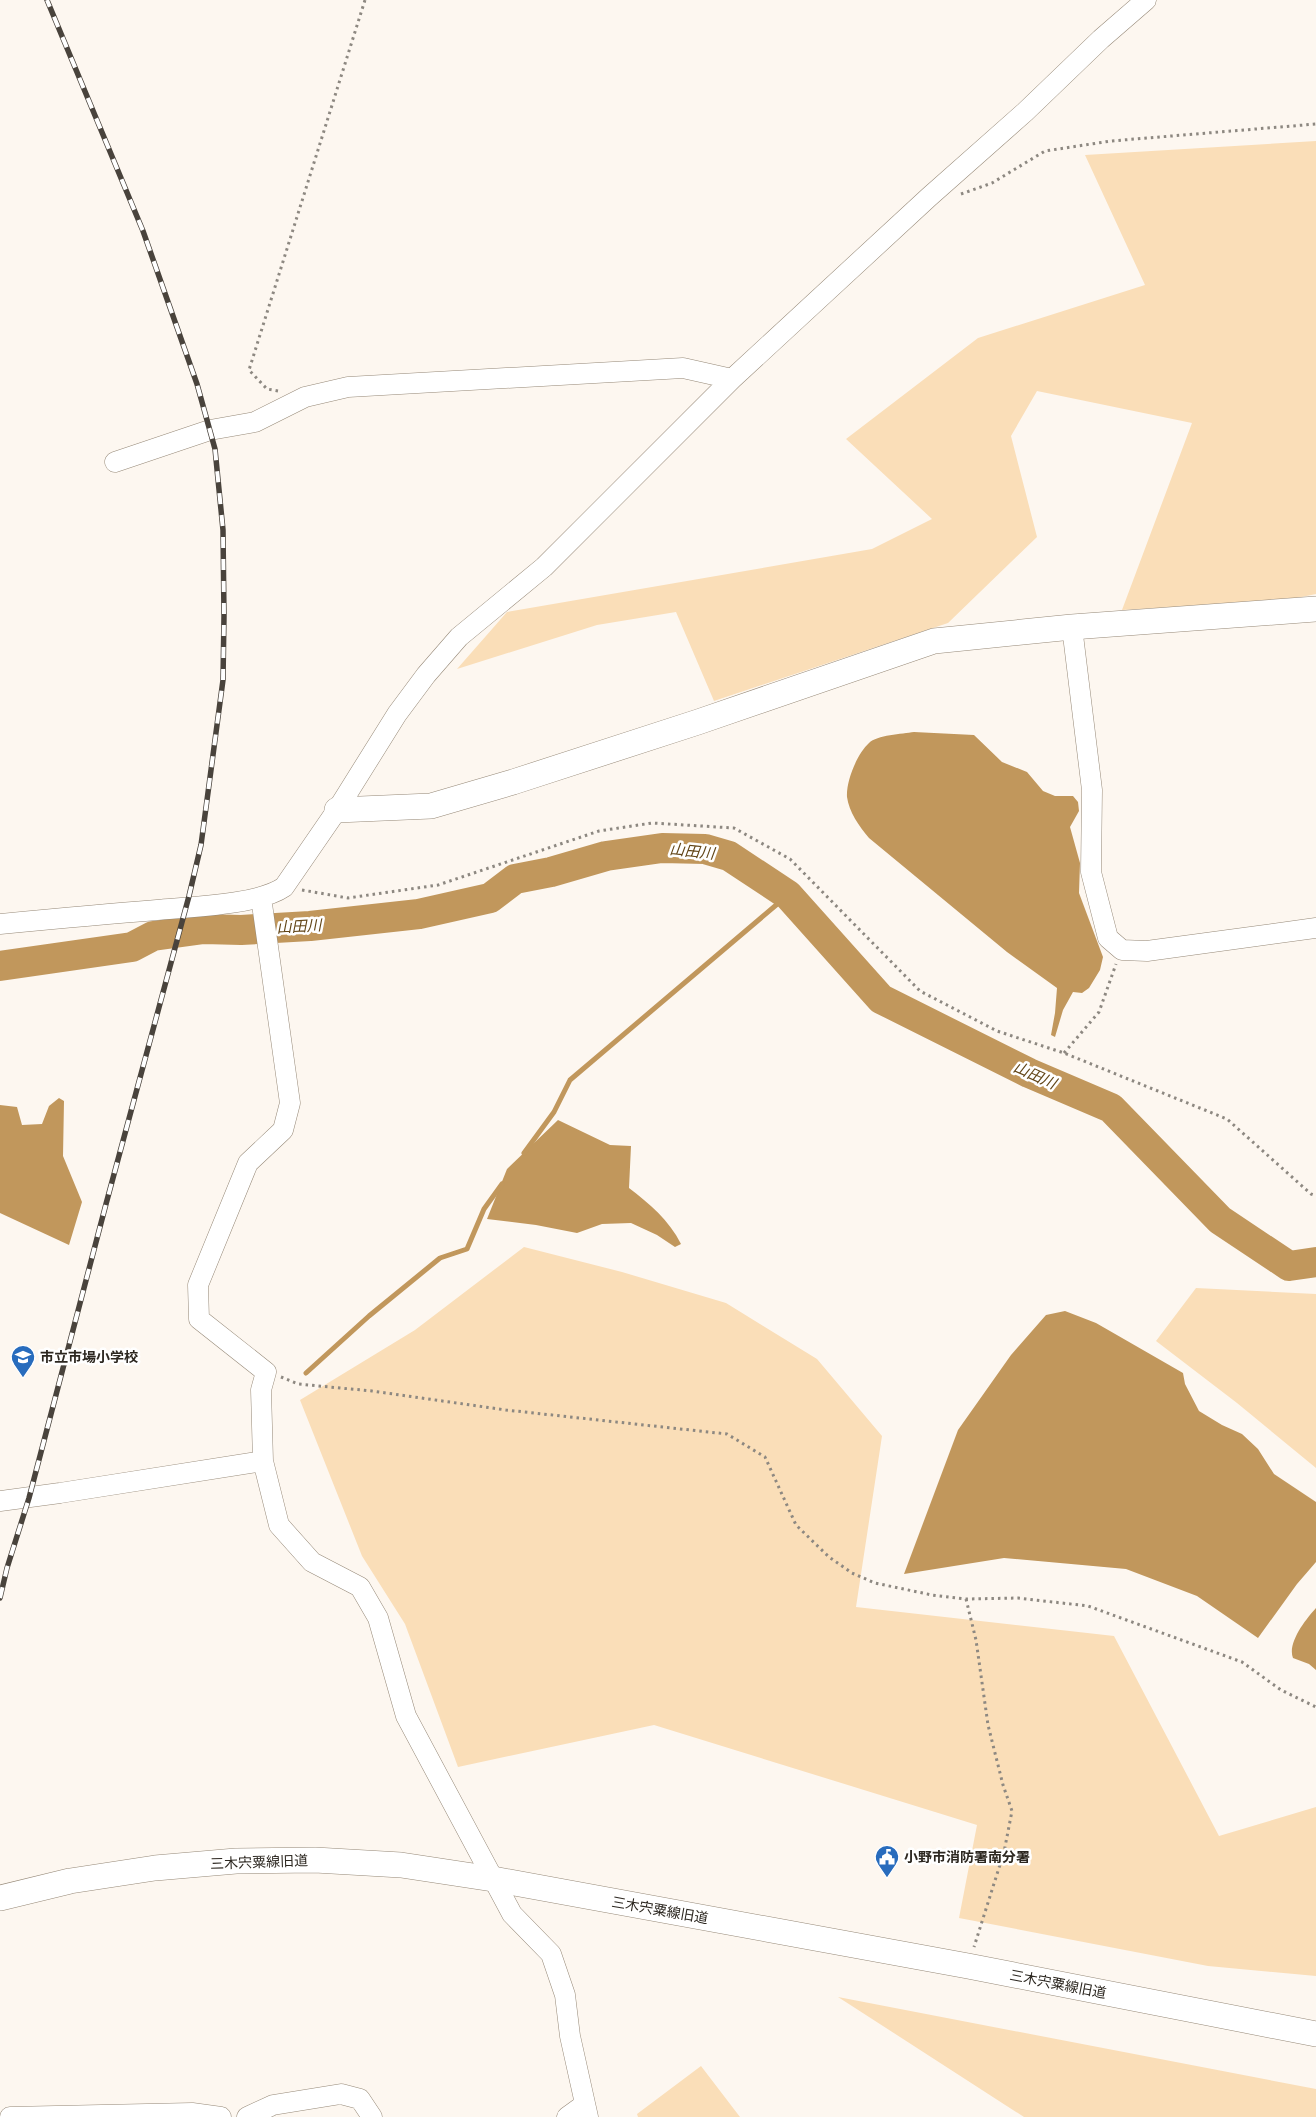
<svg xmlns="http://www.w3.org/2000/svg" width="1316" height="2117" font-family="Arial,'Noto Sans JP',sans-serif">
<rect width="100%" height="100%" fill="#fdf7f0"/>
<path fill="#fadeb8" d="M1316,141V594L1282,601L1122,610L1192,423L1037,391L1011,436L1037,537L948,623L714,701L676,612L597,625L457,669L507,612L872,549L932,519L846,439L978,338L1145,285L1085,155Z
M524,1247L622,1272L726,1303L817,1359L882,1436L856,1607L1114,1636L1219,1836L1316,1807V1976L1208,1966L959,1918L977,1825L654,1725L458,1767L405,1624L362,1556L300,1400L415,1330Z
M1196,1288L1316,1294V1468L1237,1403L1156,1341Z
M838,1997L1316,2089V2117H1024Z
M701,2066L740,2117H638L637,2114Z"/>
<path fill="#c1975c" d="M914,732L974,735L1002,762L1027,772L1043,791L1055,796H1073L1078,802L1079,811L1070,827L1080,863L1079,893L1103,957L1100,970L1089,988L1082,993L1073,992L1063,1010L1055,1037L1051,1035L1055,1013L1057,988L1007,952L869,838C859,826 849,812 847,797C846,781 857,754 869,743C877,735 902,734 914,732Z
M59,1098L64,1101L63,1156L82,1202L69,1245L0,1213V1105L17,1107L22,1125L42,1124L49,1106Z
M558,1120L610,1145L631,1146L629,1188C650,1204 669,1220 681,1244L675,1247L657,1235L631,1223L602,1224L577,1233L536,1225L487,1219L507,1169Z
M1065,1311L1096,1323L1183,1373L1185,1384L1199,1411L1222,1425L1242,1434L1258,1449L1274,1474L1316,1502V1562L1297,1584L1258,1638L1197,1596L1126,1569L1004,1558L904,1574L958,1430L1011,1355L1046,1315Z
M1316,1608V1670L1309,1664L1293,1658C1287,1643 1306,1619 1316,1608Z"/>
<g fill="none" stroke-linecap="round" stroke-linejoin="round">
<path stroke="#c1975c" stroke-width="5" d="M524,1153L554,1112L570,1080L788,895
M306,1373L369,1316L440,1258L467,1249L484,1209L502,1184"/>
<path stroke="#c1975c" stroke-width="30" d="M0,966L132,947L153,936L204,929L241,930L310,926L419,914L490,898L515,879L551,872L606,856L662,848L705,849L729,856L788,895L881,999L1029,1073L1111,1108L1220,1220L1289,1266L1316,1262"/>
<g stroke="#968978" stroke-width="21">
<path id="minor" d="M115,462L210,430L255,422L305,397L348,387L683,368L732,379
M1072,627L1092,790L1091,872L1108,938L1122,950L1147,951L1316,928
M261,897L290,1103L283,1130L248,1163L198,1285L199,1319L266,1372L261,1390L263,1461L279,1525L312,1562L360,1587L378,1618L406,1716L512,1914L551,1954L565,1995L570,2036L588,2117
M0,924C52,919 105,914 157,910C190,907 258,905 284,887L337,810L397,714L426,675L459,637L544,567L732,379L929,197L1025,112L1101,39L1146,0
M0,1501L60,1493L263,1461
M10,2117L192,2113L221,2117
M247,2117L273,2105L341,2094L360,2099L372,2117
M567,2117L585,2104"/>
</g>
<g stroke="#968978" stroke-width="26">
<path id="tertiary" d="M337,810L431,806L513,782L698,722L934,641L1072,627L1316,609
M0,1898L70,1881L155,1868L236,1861L315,1860L401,1865L493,1879L968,1966L1316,2034"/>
</g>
<path stroke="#8d8881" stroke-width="3" stroke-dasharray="2.5 4" stroke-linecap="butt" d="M961,194L992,183L1045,151L1111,141L1316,124
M278,391L267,389L249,370L365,0
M302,890L348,898L438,885L599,831L652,823L734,828L790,859L920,991L997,1031L1064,1053L1227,1119L1311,1194L1316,1196
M1064,1053L1099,1012L1116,964
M281,1377L298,1384L372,1391L506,1410L727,1434L765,1457L796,1525L829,1557L852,1573L875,1583L932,1595L966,1599L1018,1598L1088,1606L1242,1662L1281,1690L1316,1707
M966,1599L976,1640L988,1725L1003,1785L1012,1811L1004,1852L974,1947"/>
<use href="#minor" stroke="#fff" stroke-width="20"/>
<use href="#tertiary" stroke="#fff" stroke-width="25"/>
<g stroke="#49433c" stroke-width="5.5">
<path id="rail" d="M0,1598L7,1568L29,1498L106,1204L189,896L201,845L223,680L224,616L223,530L215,449L197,384L143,231L47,0"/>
</g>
<use href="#rail" stroke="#fff" stroke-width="4" stroke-dasharray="11" stroke-linecap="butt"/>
</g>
<defs>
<g id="school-pin" transform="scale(1.25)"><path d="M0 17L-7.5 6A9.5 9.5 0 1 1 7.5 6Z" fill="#286cbd" stroke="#fff"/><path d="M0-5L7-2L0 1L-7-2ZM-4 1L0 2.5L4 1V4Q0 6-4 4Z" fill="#fff"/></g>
<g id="civic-pin" transform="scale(1.25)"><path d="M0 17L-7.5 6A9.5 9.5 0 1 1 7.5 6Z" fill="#286cbd" stroke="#fff"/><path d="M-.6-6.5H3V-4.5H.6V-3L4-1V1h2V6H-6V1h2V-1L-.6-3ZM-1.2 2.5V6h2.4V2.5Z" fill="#fff"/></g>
</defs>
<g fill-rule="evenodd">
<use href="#school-pin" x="23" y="1357"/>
<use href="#civic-pin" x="887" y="1857"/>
</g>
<g text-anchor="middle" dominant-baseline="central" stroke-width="5" stroke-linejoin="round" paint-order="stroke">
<g font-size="14" font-weight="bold" fill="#2c2720" stroke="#fff" text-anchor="start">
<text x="40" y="1357">市立市場小学校</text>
<text x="904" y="1857">小野市消防署南分署</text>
</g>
<g font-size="14" fill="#2c2720" stroke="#fff">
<text transform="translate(259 1862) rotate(-2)">三木宍粟線旧道</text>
<text transform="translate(660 1910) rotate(10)">三木宍粟線旧道</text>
<text transform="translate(1058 1984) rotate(11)">三木宍粟線旧道</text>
</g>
<g font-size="15" font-style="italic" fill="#624517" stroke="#fff">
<text transform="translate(692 851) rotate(6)">山田川</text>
<text transform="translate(299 926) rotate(-3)">山田川</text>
<text transform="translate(1035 1075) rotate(24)">山田川</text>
</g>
</g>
</svg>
